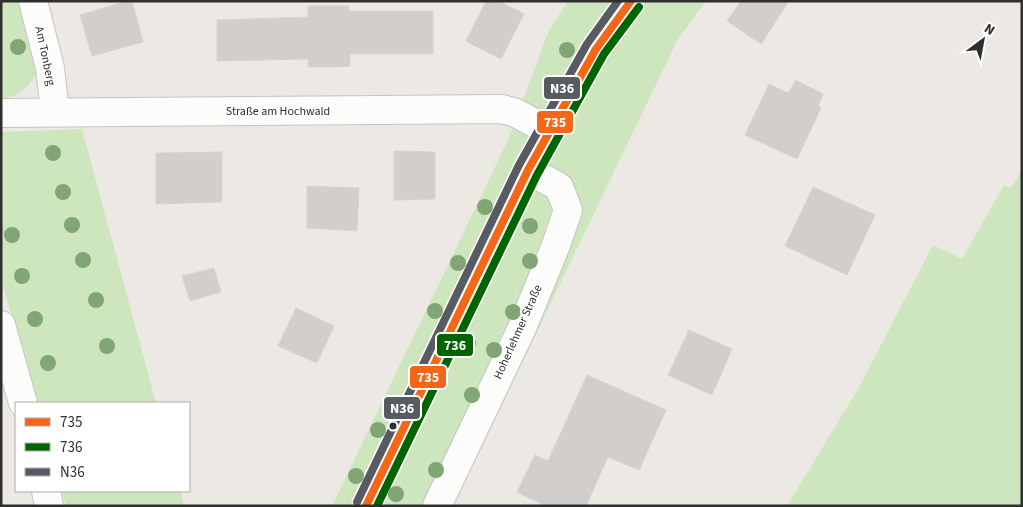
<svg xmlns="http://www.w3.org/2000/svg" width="1023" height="507" font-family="'Source Sans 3',sans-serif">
<rect width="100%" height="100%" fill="#ece8e4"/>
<path fill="#cee6be" d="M1,1H25L39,69C28,88 23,95 1,99Z
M568,1H706L678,39L453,506H332L508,140L549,30Z
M82,129L156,403H37L24,362L1,277V132Z
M1022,170V506H787L858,389L933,245L962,259L1004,185L1011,188Z
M62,491H180L184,506H66Z"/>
<path fill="#d1cecb" stroke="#d7d4d0" d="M127,1H132L143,42L92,56L80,15Z
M486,1H499L524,14L501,59L466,41Z
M741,1H789L761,44L727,21Z
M308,6H349V11H433V54H350V66L335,67H308V59L217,61V20L308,17Z
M796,80L823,94L818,106L821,108L797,159L745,135L769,84L788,93Z
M394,151L435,152V199L394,200Z
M222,152V202L156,204V153Z
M307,186L359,188L357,231L307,228Z
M813,187L875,215L847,275L785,246Z
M214,268L221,292L190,301L182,276Z
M296,308L334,326L317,363L278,346Z
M689,330L732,349L712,395L668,375Z
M587,375L666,410L639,470L608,457L586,506H546L517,492L535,455L548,461Z"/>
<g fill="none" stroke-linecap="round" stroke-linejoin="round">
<g stroke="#c5c4c5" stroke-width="30">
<path id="minor" d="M33,1L50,68L55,111
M1,113L502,109L516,113L549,131
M1,325L23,403
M46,491L49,506
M366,506L528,170L596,49L631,1
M437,506L522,328L556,245L568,210L559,187L528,170"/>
</g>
<use href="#minor" stroke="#fcfcfb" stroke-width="28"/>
<g stroke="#fff" stroke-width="11">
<path id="bus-1" d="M366,506L528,170L596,49L631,1"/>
</g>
<g stroke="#fff" stroke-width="11">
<path id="bus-2" d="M377,506L537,175L604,54L639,7"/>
</g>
<g stroke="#fff" stroke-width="11">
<path id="bus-3" d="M357,502L519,165L587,44L618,1"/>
</g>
<use href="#bus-1" stroke="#f46717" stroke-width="8"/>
<use href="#bus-2" stroke="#006400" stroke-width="8"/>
<use href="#bus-3" stroke="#595b62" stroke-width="8"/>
</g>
<g fill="#82a575">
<circle cx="18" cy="47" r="8"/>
<circle cx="567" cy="50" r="8"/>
<circle cx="53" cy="153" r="8"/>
<circle cx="63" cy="192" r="8"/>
<circle cx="485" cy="207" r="8"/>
<circle cx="72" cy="225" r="8"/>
<circle cx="530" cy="226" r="8"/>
<circle cx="12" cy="235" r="8"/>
<circle cx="83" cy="260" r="8"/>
<circle cx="530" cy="261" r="8"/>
<circle cx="458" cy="263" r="8"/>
<circle cx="22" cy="276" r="8"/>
<circle cx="96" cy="300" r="8"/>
<circle cx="435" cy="311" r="8"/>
<circle cx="513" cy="312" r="8"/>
<circle cx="35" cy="319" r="8"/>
<circle cx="468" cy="343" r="8"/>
<circle cx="107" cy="346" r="8"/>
<circle cx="494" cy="350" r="8"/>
<circle cx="48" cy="363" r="8"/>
<circle cx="472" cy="395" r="8"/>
<circle cx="378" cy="430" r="8"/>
<circle cx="436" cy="470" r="8"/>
<circle cx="356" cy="476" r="8"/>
<circle cx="396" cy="494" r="8"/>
</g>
<circle fill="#2e2e2e" stroke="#fff" stroke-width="2" cx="393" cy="426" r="4.5"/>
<g text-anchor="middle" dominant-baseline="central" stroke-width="4.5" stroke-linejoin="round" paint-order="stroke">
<g font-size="12" fill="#2e2e2e" stroke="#fff">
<text transform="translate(45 56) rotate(78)">Am Tonberg</text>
<text x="278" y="111">Straße am Hochwald</text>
<text transform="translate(518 332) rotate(-66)">Hoherlehmer Straße</text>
</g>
</g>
<g stroke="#fff" stroke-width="2">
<rect x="543" y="76" width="38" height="24" rx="5" fill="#595b62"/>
<rect x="536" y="110" width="38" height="24" rx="5" fill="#f46717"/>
<rect x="436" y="333" width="38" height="24" rx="5" fill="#006400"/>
<rect x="409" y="365" width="38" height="24" rx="5" fill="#f46717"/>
<rect x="383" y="396" width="38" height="24" rx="5" fill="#595b62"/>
</g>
<g font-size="14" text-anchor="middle" font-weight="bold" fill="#fff">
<text x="562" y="93">N36</text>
<text x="555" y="127">735</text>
<text x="455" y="350">736</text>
<text x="428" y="382">735</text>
<text x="402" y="413">N36</text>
</g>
<rect width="1023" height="507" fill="none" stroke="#2e2e2e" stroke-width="5"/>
<rect x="15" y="402" width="175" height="90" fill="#ffffff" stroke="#ababab"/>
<rect x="25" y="418" width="25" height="8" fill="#f46717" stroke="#ababab"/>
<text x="60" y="427" font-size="15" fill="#2e2e2e">735</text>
<rect x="25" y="443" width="25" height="8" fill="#006400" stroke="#ababab"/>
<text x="60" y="452" font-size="15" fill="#2e2e2e">736</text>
<rect x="25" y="468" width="25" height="8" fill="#595b62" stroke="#ababab"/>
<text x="60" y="477" font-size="15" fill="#2e2e2e">N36</text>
<g transform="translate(983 40) rotate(32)" stroke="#ffffff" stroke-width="4" paint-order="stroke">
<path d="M0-4L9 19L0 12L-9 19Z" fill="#2e2e2e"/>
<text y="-8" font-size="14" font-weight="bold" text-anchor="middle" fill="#2e2e2e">N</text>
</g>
</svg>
